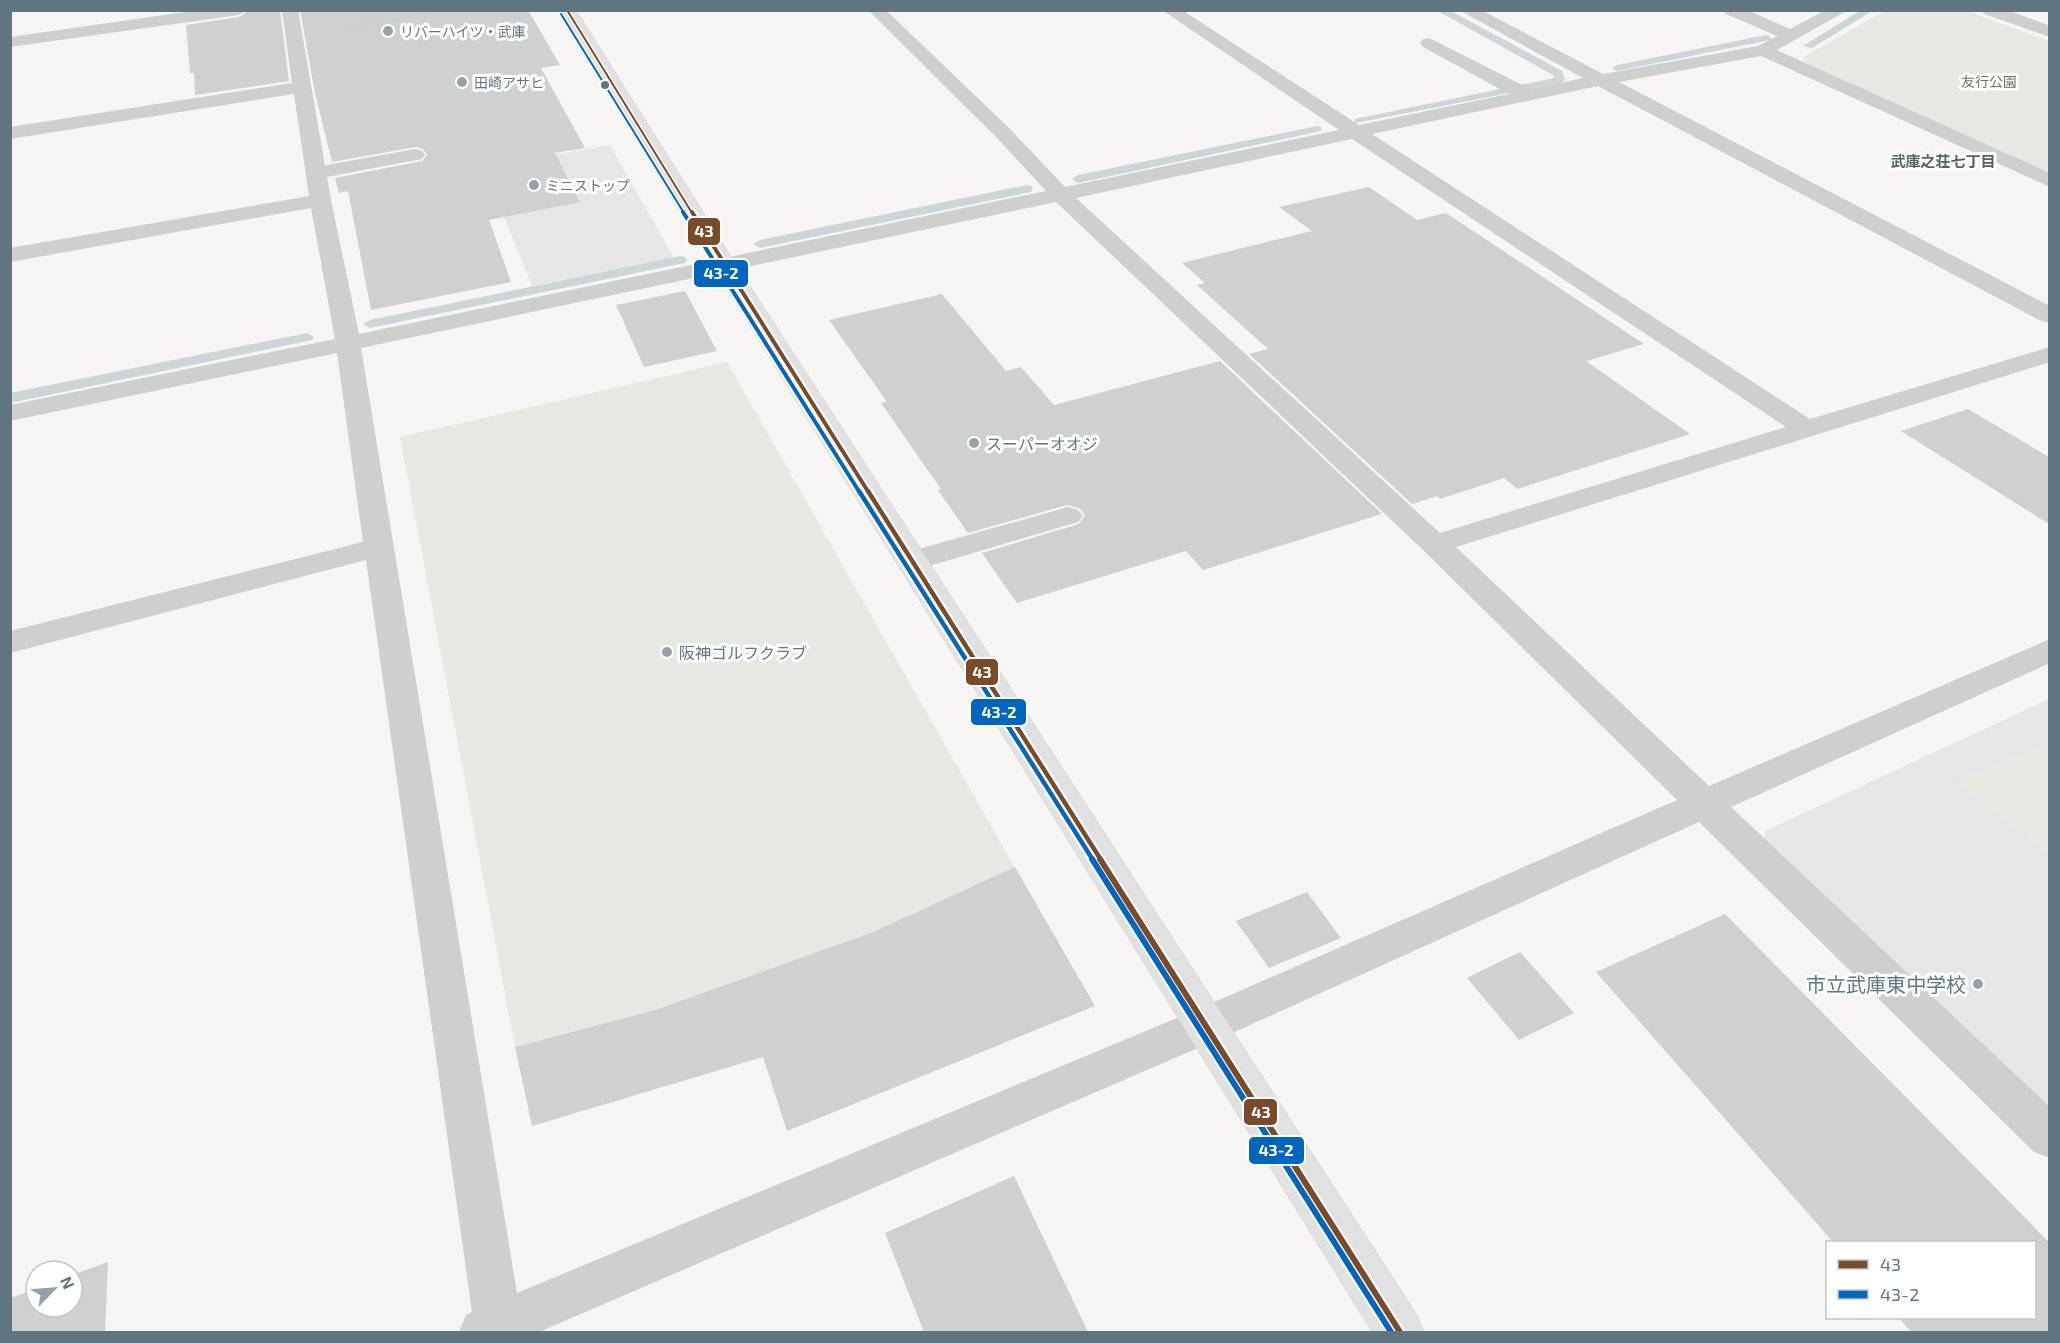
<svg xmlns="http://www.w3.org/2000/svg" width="2060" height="1343" font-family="'Exo 2','Noto Sans JP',sans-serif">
<rect width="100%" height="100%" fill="#f6f5f4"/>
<path fill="#e5e7e6" d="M610,145L674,258L532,286L484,167Z
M2049,699V1119L1765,848V831Z"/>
<path fill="#e6e9e2" d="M1885,11H1968L2049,41V174L1804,62L1803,57Z
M727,362L1015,868L873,932L655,1010L515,1047L400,437Z
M2049,742V855L1956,781Z"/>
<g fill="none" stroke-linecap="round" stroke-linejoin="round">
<path fill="#ccd6d8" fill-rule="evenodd" d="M1436,10H1449L1562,71L1565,80L1560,83L1355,123V119L1359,118L1554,78L1553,75Z
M1861,10H1874L1812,48L1803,46Z
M1766,35L1771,38L1770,40L1617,71L1612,68L1617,65Z
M1317,126L1321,127V131L1078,183L1072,179L1078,175Z
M1027,185L1031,186L1033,189L1031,192L760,248L753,244L760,240Z
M680,256L685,257L687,260L685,263L370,328L363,324L370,320Z
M307,333L314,337L312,340L10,403V393Z"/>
</g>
<path fill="#cfd1d1" d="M249,10H280L289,81L195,95L194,73H190L186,25L239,17Z
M300,10H528L560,65L541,68L585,148L555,153L580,202L489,220L511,282L371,310L348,191L339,193L335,178L422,161L427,155L423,149L415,147L332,162L315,93Z
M1369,187L1417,220L1446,213L1644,344L1586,361L1690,434L1517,489L1504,478L1440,499L1437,496L1412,504L1249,354L1268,349L1197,285L1205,283L1182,263L1312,231L1279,207Z
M685,291L717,351L644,367L616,305Z
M942,294L1006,371L1021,367L1054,405L1220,361L1382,514L1203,570L1186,551L1017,603L982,553L1079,524L1085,515L1079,508L1067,505L968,533L938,490L941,489L881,403L887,402L829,320Z
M1968,409L2049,457V524L1901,431Z
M1015,867L1095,1006L787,1131L763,1057L532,1126L515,1047L655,1010L873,932Z
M1307,892L1341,938L1269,968L1236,921Z
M1725,914L2049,1242V1332H1911L1898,1317H2034V1242H1833L1596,972Z
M1520,952L1574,1013L1519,1040L1467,978Z
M1014,1176L1088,1332H924L885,1233Z
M108,1262L105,1332H10V1298L36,1289V1307H72V1275Z"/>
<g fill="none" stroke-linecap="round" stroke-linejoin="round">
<g stroke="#cfd2d3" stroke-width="1">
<path id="secondary" d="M559,10H576L737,266L1417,1315L1424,1332H1372L713,266Z"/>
</g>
<path stroke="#cccdce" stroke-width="2" stroke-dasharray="1.5 1.5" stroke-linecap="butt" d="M337,28L456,10"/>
<path fill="#cecfcf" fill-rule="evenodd" d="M415,149L422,151L425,155L422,159L316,179L309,177L306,173L309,169L316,167Z
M1068,507L1078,510L1083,516L1078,522L912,571L901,568L897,561L901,554Z"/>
<path fill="#cecfcf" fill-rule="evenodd" d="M199,10H247L239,15L10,47V37Z
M282,10H298L331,200L359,334L1046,191L996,137L868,10H886L1010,129L1065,187L1339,130L1162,10H1182L1359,125L1509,94L1423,47L1420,43L1423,39L1429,38L1530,89L1583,78L1459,10H1481L1603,74L1758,46L1777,36L1726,14L1724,10H1747L1790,29L1826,10H1848L1777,50L2050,173V187L1761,56L1619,82L2050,306V323L2041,321L1598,86L1372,134L1810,419L2050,347V362L1456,547L1709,786L2050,639V663L1731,807L2050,1107V1158L2034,1152L1699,822L1219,1039L539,1332H459L466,1315L472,1312L366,560L10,653V631L363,542L337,353L10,421V405L335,339L311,208L10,262V248L309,196L294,94L10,139V127L292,83ZM1352,139L1786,427L1440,533L1076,198ZM1056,202L1424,551L1677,800L1189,1013L517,1293L361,348Z
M1982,10H2007L2050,26V37L1984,14Z"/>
<use href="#secondary" fill="#e1e1e2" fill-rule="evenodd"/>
<g stroke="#fff" stroke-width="4.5">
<path id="bus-1-far3" d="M567,10L692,213"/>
</g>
<g stroke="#fff" stroke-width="8">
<path id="bus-1-far2" d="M692,212L869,493"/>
</g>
<g stroke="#fff" stroke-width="9">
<path id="bus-1-far1" d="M868,491L1101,860"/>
</g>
<g stroke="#fff" stroke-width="10">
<path id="bus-1" d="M1100,859L1400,1332"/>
</g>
<g stroke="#fff" stroke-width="4.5">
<path id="bus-2-far3" d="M561,14L684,213"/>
</g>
<g stroke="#fff" stroke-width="8">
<path id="bus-2-far2" d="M683,212L860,493"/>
</g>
<g stroke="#fff" stroke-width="9">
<path id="bus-2-far1" d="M859,491L1093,860"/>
</g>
<g stroke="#fff" stroke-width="10">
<path id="bus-2" d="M1092,859L1391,1332"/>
</g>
<use href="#bus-1-far3" stroke="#7a4b2a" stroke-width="2"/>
<use href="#bus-1-far2" stroke="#7a4b2a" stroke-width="4"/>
<use href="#bus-1-far1" stroke="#7a4b2a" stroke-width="4.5"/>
<use href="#bus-1" stroke="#7a4b2a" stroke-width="6"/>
<use href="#bus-2-far3" stroke="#0065bd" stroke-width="2"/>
<use href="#bus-2-far2" stroke="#0065bd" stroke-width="4"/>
<use href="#bus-2-far1" stroke="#0065bd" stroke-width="4.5"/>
<use href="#bus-2" stroke="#0065bd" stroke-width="6"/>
</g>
<g fill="#94a2a9" stroke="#fff" stroke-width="2">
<circle cx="388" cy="31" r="6"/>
<circle cx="462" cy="82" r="6"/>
<circle cx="534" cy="185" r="6"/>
<circle cx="974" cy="443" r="6"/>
<circle cx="667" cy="652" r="6"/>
<circle cx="1978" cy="984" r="6"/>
</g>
<circle fill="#5f7681" stroke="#fff" stroke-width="2" cx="605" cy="85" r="5"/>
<g text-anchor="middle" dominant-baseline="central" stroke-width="6" stroke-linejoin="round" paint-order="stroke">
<g font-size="14" fill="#5f7681" stroke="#fff" text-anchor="start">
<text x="400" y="31">リバーハイツ・武庫</text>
<text x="474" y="82">田崎アサヒ</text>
<text x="546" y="185">ミニストップ</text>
</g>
<g font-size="14" fill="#66785e" stroke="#fff">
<text x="1989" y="81">友行公園</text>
</g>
<g font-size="15" font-weight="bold" fill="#52636b" stroke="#fff">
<text x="1943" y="161">武庫之荘七丁目</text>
</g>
<g font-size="16" fill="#5f7681" stroke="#fff" text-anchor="start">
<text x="986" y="443">スーパーオオジ</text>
<text x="679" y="652">阪神ゴルフクラブ</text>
</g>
<g font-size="20" fill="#5f7681" stroke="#fff" text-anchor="end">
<text x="1966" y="984">市立武庫東中学校</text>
</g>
</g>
<g stroke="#fff" stroke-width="2">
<rect x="687" y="217" width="34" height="29" rx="6" fill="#7a4b2a"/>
<rect x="693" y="259" width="56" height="29" rx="6" fill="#0065bd"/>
<rect x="965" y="658" width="34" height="28" rx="6" fill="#7a4b2a"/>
<rect x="970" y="698" width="57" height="28" rx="6" fill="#0065bd"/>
<rect x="1243" y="1098" width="35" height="28" rx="6" fill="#7a4b2a"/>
<rect x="1248" y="1136" width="57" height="29" rx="6" fill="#0065bd"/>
</g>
<g font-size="16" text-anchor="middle" font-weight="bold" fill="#fff">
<text x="704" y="237">43</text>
<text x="721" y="279">43-2</text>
<text x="982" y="678">43</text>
<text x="999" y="718">43-2</text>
<text x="1261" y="1118">43</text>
<text x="1276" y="1156">43-2</text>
</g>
<rect width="2060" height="1343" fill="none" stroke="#5f7681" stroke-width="24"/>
<rect x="1826" y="1241" width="210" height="78" fill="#ffffff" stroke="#bfc8cd" stroke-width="1.5"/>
<rect x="1838" y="1260" width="30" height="9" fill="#7a4b2a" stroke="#bfc8cd" stroke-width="1.5"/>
<text x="1880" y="1271" font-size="18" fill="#5f7681">43</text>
<rect x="1838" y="1290" width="30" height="9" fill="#0065bd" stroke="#bfc8cd" stroke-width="1.5"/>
<text x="1880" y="1301" font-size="18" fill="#5f7681">43-2</text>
<g transform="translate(54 1289) rotate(65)"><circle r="28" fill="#ffffff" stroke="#bfc8cd" stroke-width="1.5"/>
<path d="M0-4.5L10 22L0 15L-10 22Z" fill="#94a2a9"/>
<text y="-9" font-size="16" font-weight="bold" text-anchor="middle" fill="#5f7681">N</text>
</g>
</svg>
